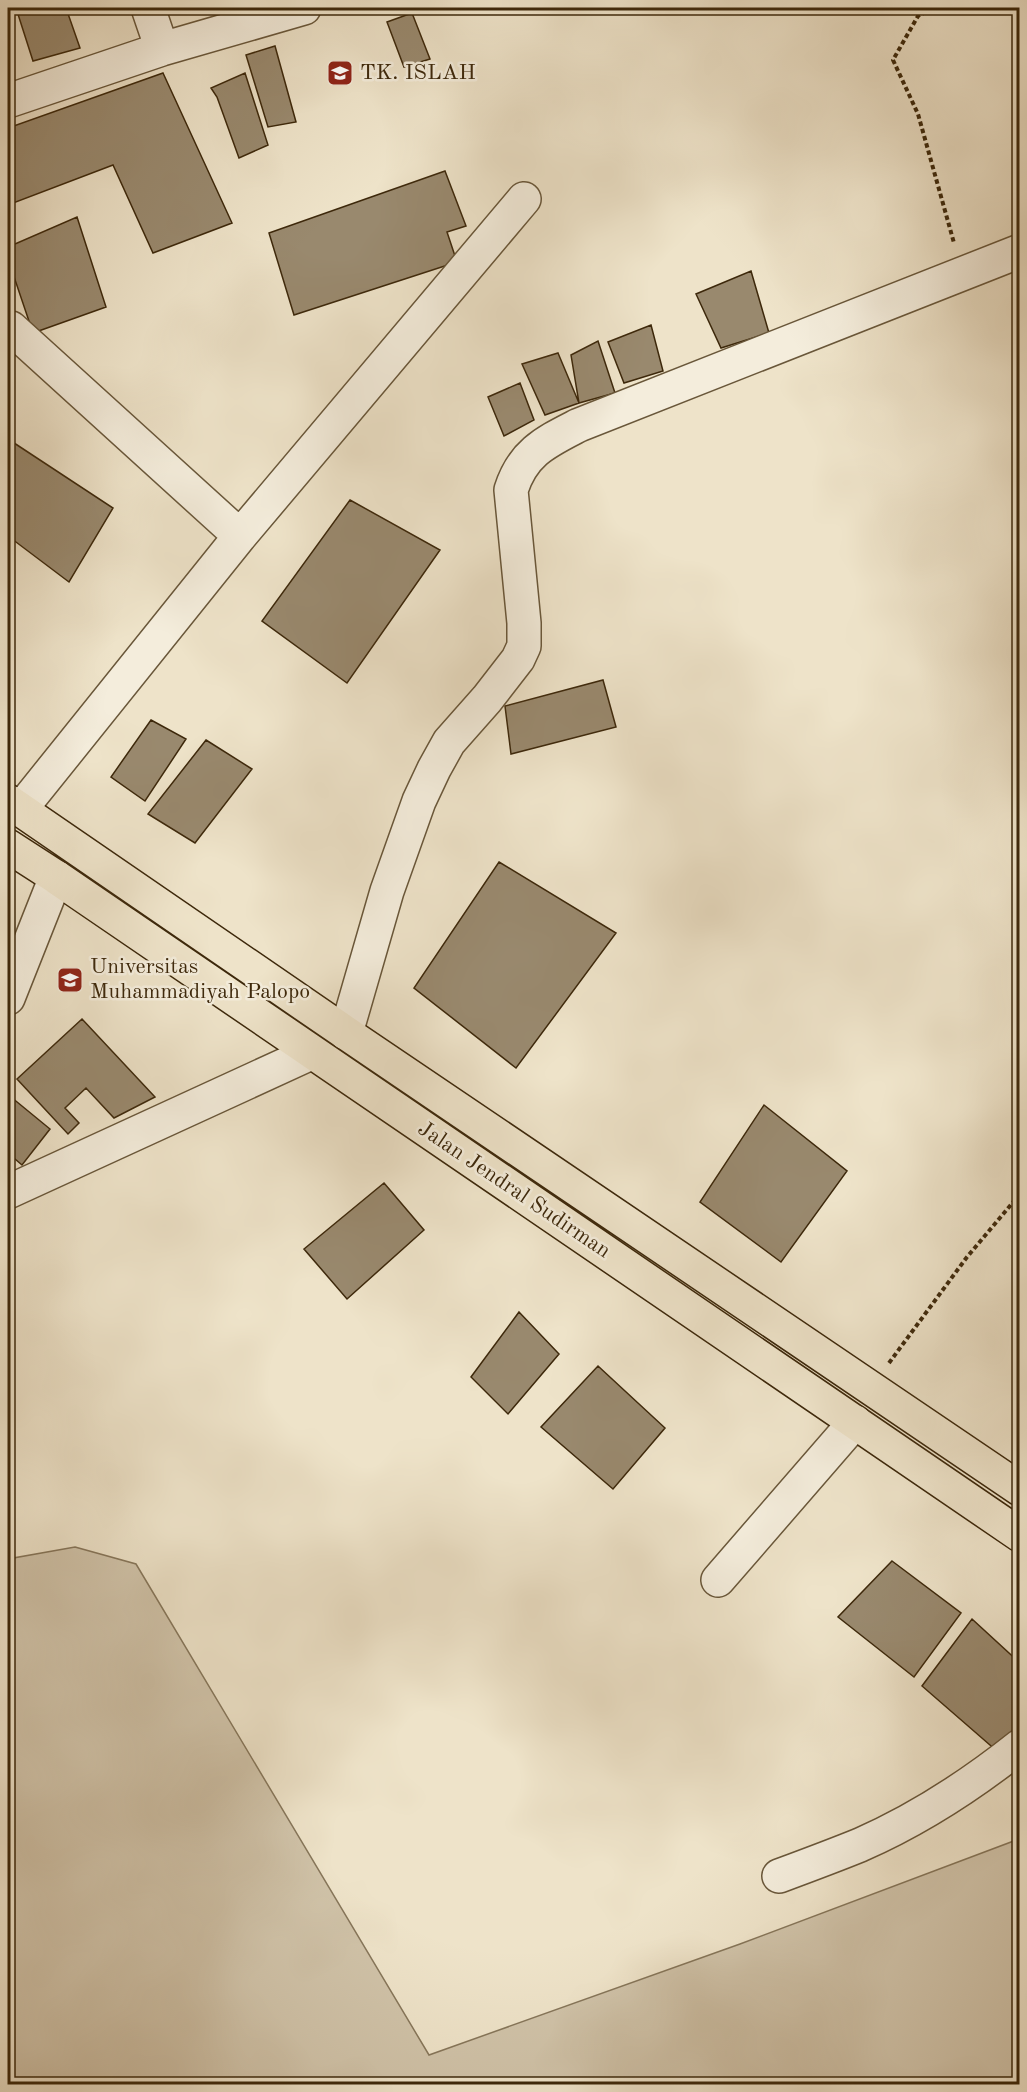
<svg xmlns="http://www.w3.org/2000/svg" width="1027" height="2092" font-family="'Old Standard TT',serif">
<rect width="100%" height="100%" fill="#eee3c9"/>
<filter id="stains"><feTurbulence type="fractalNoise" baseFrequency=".00333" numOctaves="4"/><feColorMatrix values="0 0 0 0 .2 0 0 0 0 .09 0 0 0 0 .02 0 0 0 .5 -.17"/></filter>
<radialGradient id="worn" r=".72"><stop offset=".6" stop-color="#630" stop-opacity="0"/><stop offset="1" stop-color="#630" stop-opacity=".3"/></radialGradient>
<path fill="#d0c3a9" stroke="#86765a" stroke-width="1.5" d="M75,1547L136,1564L429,2055L740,1944L1019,1839V2084H8V1559Z"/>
<path fill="#99896e" stroke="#3d280b" stroke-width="1.5" d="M16,8H66L80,48L33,61Z
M412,13L430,59L404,67L387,22Z
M275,46L296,122L268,127L246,55Z
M163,73L232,223L153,253L113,165L8,205V128Z
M245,73L268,145L239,158L217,97L211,88Z
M445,171L466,226L447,232L457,262L294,315L269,233Z
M77,217L106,307L33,333L8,259V247Z
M751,271L769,333L721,348L696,294Z
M651,325L663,371L624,383L608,342Z
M598,341L615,393L579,403L571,355Z
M558,353L579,403L545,415L522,364Z
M520,383L534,420L504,436L488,397Z
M8,439L113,508L69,582L8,536Z
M350,500L440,550L347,683L262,621Z
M603,680L616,727L511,754L505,706Z
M151,720L186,739L145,801L111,777Z
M206,740L252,769L195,843L148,814Z
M499,862L616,933L516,1068L414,988Z
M82,1019L155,1097L114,1118L86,1088L65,1108L79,1123L68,1134L17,1079Z
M11,1097L50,1129L22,1165L8,1153V1102Z
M764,1105L847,1171L781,1262L700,1202Z
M384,1183L424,1230L347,1299L304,1249Z
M519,1312L559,1354L508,1414L471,1377Z
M598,1366L665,1428L613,1489L541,1427Z
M892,1561L961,1613L914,1677L838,1617Z
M972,1619L1020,1663V1725L998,1752L922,1686Z"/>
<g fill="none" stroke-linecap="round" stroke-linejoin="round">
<g stroke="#69573a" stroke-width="36">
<path id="minor" d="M148,8L162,49
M8,101L162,49L304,8
M11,328L240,536L20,810
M240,536L524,199
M8,998L56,877
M346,1033L387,891L419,801L434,769L449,742L487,699L518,659L524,646V623L511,490C523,452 546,442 579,425L1020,251
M8,1192L311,1053
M718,1580L855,1422
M779,1876C806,1866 833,1856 860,1845C917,1820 971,1785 1020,1746"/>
</g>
<g stroke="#3d280b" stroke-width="36">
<path id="highway" d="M8,801L346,1033L1020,1489
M8,846L56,877L1020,1535"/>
</g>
<path stroke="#3d280b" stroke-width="4" stroke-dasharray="4.5 3" stroke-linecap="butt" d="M933,8L918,16L893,60L918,114L954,243
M889,1363L967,1257L1020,1194"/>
<use href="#minor" stroke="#f4eddc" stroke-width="33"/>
<use href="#highway" stroke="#eee3c9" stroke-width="33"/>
</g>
<defs>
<g id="school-square" transform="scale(1.35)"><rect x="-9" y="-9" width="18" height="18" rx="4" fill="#8f2418" stroke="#f4eddc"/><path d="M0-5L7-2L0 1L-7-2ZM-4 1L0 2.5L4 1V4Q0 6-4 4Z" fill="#fff"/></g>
<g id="university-square" transform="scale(1.35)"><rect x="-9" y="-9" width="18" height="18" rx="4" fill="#8f2418" stroke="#f4eddc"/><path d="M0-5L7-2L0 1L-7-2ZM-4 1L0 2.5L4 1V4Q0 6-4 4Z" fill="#fff"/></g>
</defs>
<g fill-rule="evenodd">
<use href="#school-square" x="340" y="73"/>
<use href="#university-square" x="70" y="980"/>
</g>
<g text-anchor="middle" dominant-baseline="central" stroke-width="5" stroke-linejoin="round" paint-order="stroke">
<g font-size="22" fill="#3d280b" stroke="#f4eddc" text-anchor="start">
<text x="360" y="73">TK. ISLAH</text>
<text x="90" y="967">Universitas<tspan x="90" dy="25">Muhammadiyah Palopo</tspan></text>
</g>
<g font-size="22" fill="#3d280b" stroke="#f4eddc">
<text transform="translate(514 1190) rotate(34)">Jalan Jendral Sudirman</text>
</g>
</g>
<rect width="1027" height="2092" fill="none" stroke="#eee3c9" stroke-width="30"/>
<rect x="9" y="9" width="1009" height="2074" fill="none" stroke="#3d280b" stroke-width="3"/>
<rect x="15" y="15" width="997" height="2062" fill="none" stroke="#3d280b" stroke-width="1.5"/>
<rect width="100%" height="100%" filter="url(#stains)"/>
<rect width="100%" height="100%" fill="url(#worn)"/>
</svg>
